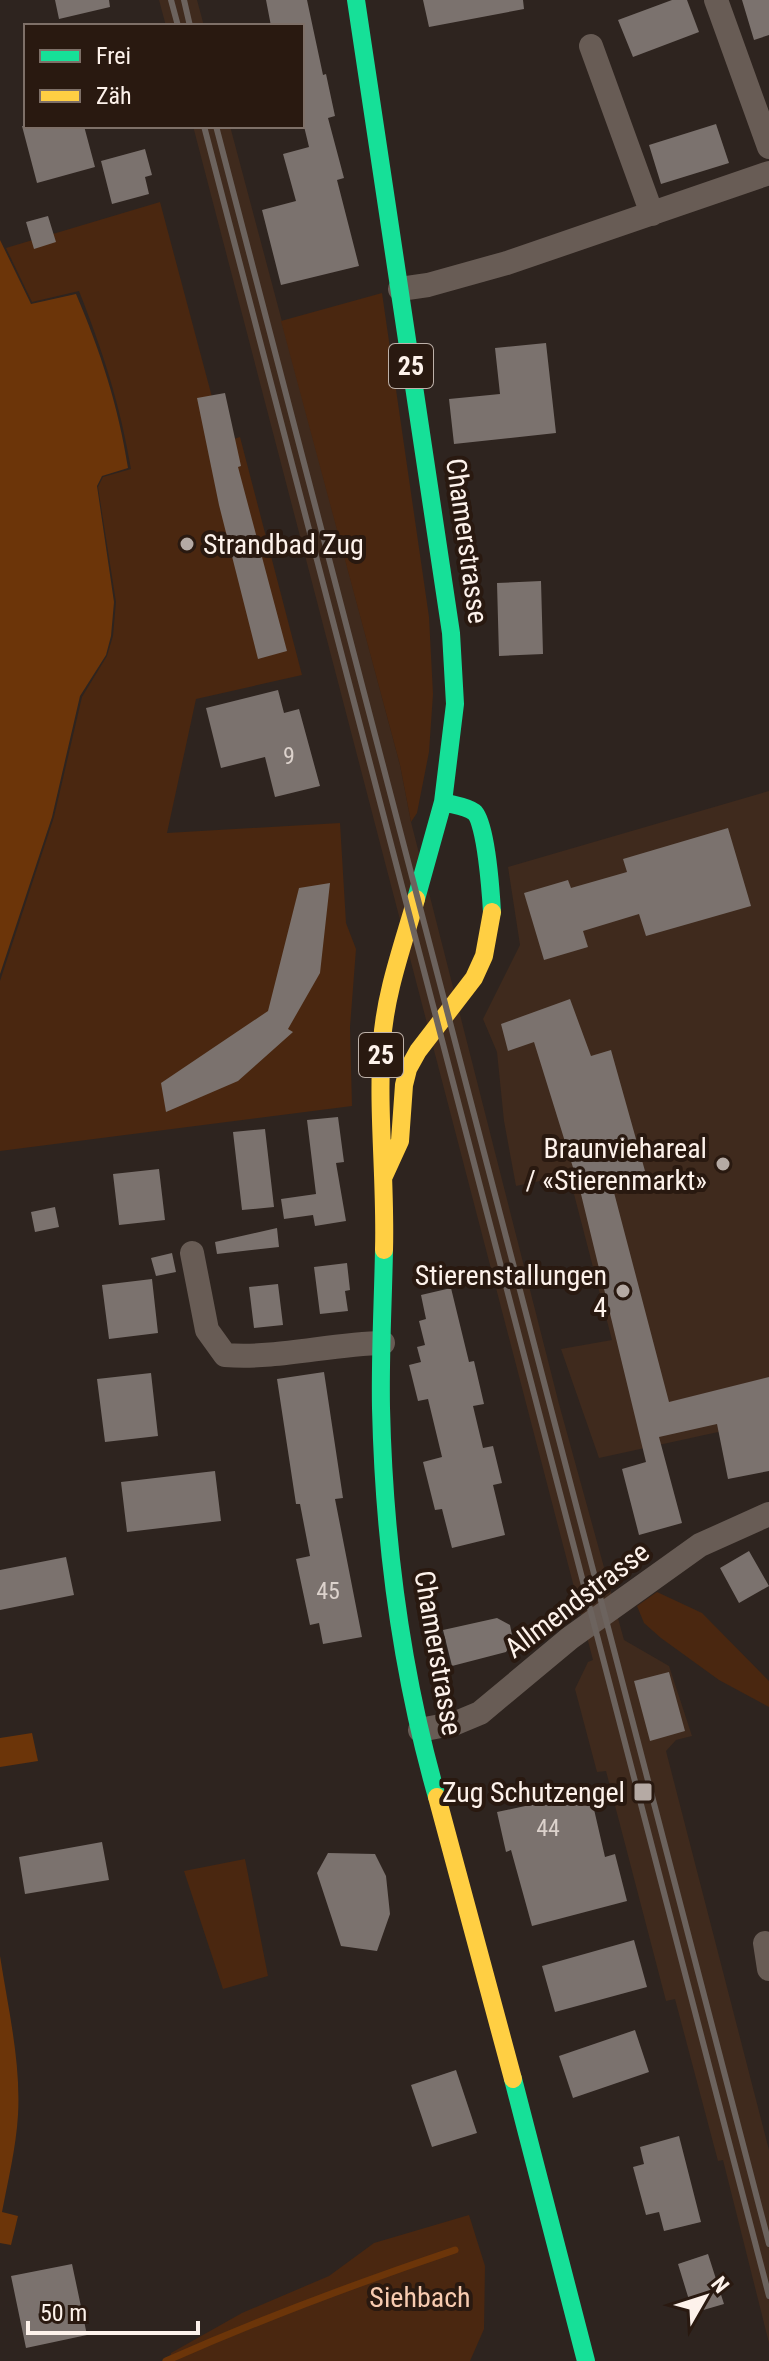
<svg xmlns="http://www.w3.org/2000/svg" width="769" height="2361" font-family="'Roboto Condensed',sans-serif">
<rect width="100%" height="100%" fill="#2e241f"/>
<path fill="#3f2a1d" d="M159,0H197L204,26H166Z
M193,126H230L400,765L411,822L559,1404L624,1640L669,1666L692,1736L676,1740L666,1751L769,2150V2343L723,2160L718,2161L675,1999L666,2001L606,1771L597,1772L575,1689L588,1662L593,1660Z
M769,791V1421L599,1458L561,1349L612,1340L569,1175L516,1186L504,1121L497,1052L483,1019L520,945L508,867Z"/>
<path fill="#4a2710" d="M160,202L224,442L240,437L302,675L196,699L167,833L340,823L346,923L356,949L350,1027L352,1106L0,1151V981L54,817L82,697L107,656L113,636L116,602L98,487L103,477L131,469C120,404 103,352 79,291L32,302L6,248Z
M382,293L429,617L433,694L429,752L417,813L411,822L400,765L281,321Z
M657,1592L702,1613L769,1681V1707L719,1680L661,1638L644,1623L637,1606Z
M245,1859L268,1976L223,1989L184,1871Z
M469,2215L485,2266L484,2329L470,2361H170L171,2353L242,2313L329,2276L374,2243Z"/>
<path fill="#6c3509" d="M0,240L31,304L76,294C101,353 118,405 128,468L102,476L97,486L114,602L111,636L106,655L80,696L52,817L0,974Z
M32,1733L38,1761L0,1767V1738Z
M0,1956C8,2008 21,2062 18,2115C16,2148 8,2180 2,2212L18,2216L11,2245L0,2243Z"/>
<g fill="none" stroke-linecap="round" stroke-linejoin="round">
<path stroke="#6c3509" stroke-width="7" d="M166,2361C261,2319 357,2283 455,2250"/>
</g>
<path fill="#7b726e" d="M55,0H109L110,7L59,19Z
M266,0H307L323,75L326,74L335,116L328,118L344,178L337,180L359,266L281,285L262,210L296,201L283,154L309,147L302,118V26H271Z
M423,0H523L524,9L429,27Z
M672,0H687L699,32L633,57L618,20Z
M742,0H769V35L754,40Z
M716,124L729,163L661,184L649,145Z
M22,126H84L95,167L37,183Z
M145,149L152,175L145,177L149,194L112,204L101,161Z
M48,216L56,242L34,249L26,222Z
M546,343L556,433L454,444L449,399L500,394L495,348Z
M225,393L241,466L238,467L287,651L258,659L219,505L197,398Z
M541,581L543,654L499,656L497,583Z
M278,690L284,713L299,709L320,786L275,797L265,757L221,768L206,708Z
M728,828L751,906L646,936L639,914L583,931L588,947L544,960L524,893L568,880L571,888L627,872L623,859Z
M330,883L320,973L288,1029L293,1032L238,1081L166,1112L161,1083L268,1011L299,888Z
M570,999L591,1056L611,1050L645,1171L611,1181L669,1402L769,1377V1471L728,1479L717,1424L659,1437L682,1523L639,1535L622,1469L646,1462L580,1190L534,1042L508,1051L501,1024Z
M338,1117L344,1162L336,1163L346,1221L315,1226L313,1215L284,1219L281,1199L316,1194L307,1120Z
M265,1129L274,1207L242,1210L233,1132Z
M159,1169L165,1220L119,1225L113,1174Z
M55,1207L59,1227L35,1232L31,1212Z
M277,1228L279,1247L217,1254L215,1242Z
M172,1253L176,1272L156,1276L151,1258Z
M347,1263L350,1290L345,1291L348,1311L320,1314L314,1267Z
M152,1279L158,1333L109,1339L102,1285Z
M278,1284L283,1325L254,1328L249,1287Z
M451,1288L469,1362L474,1361L484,1404L473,1406L483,1448L493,1446L502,1483L493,1485L505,1535L452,1548L442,1509L435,1510L423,1462L442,1457L428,1399L418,1401L409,1365L421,1362L417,1347L425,1345L419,1321L426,1319L421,1295Z
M324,1372L343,1498L335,1499L362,1637L323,1644L319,1623L310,1625L296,1559L310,1556L300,1504H296L277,1379Z
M151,1373L158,1436L105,1442L97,1379Z
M215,1471L221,1521L127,1532L121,1482Z
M749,1551L769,1586L739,1603L720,1568Z
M66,1557L74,1595L0,1610V1570Z
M497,1618L510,1625L513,1640L506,1652L452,1666L443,1630Z
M669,1672L685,1731L650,1741L634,1681Z
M590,1792L605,1857L615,1854L627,1901L532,1926L511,1850L506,1852L497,1812Z
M102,1842L109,1880L25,1894L19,1857Z
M328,1853L375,1854L386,1876L390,1914L377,1951L341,1946L317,1873Z
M634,1940L647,1987L555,2012L542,1966Z
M635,2030L649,2072L573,2098L559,2056Z
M456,2070L477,2133L432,2147L411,2085Z
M679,2136L701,2222L664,2231L659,2212L646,2215L633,2167L644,2164L640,2147Z
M708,2254L724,2304L693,2313L678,2264Z
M72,2264L87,2335L26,2348L11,2276Z"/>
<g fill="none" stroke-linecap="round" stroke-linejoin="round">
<path stroke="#685c55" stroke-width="24" d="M716,0L769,147
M591,46L652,214
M400,289L428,285L507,263L769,173
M192,1253L207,1330L225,1355C278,1359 329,1344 383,1343
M420,1730L456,1723L480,1713L570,1638L700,1545L769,1514
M765,1943L769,1969"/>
<path stroke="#16e098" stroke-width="18" d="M356,0L451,633L455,704L443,802L416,899
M443,802C452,805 466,806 474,812C486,821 491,895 492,912
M384,1250C383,1303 380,1355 381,1408C384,1539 401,1671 437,1797
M513,2079L586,2361"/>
<path stroke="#ffcf43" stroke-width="18" d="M384,1176L400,1141L404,1085L408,1069L418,1051L474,978L484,956L492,912
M384,1250C386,1181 377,1111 382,1042C385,994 403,945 416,899
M437,1797L513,2079"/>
<path stroke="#6c635e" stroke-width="6" d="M171,0L178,26
M184,0L190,26
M204,126L769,2296
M216,126L769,2244"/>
</g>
<g fill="#b5aaa4" stroke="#291910" stroke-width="3">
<circle cx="187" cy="544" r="8"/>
<circle cx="723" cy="1164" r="8"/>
<circle cx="623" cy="1291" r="8"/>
<rect x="633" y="1782" width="20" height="20" rx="4"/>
</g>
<g text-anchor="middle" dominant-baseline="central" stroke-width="8" stroke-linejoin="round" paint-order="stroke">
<g font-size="24" fill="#dcd2cc">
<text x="289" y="756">9</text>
<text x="328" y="1591">45</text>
<text x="548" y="1828">44</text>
</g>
<g fill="#291910" stroke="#bdb1a9" stroke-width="2">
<rect x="389" y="344" width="44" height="44" rx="6"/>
<rect x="359" y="1033" width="44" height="44" rx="6"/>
</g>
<g font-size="26" font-weight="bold" fill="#fdf2eb">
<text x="411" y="366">25</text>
<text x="381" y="1055">25</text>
</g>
<g font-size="28" fill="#fdf2eb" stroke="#291910">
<text transform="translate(467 541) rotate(82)">Chamerstrasse</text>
<text transform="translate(577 1600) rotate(-37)">Allmendstrasse</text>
<text transform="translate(438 1653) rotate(80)">Chamerstrasse</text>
</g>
<g font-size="28" fill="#fdf2eb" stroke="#291910" text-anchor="end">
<text x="203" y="544" text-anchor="start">Strandbad Zug</text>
<text x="707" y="1148">Braunviehareal<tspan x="707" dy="32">/ «Stierenmarkt»</tspan></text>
<text x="607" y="1275">Stierenstallungen<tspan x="607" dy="32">4</tspan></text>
<text x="625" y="1792">Zug Schutzengel</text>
</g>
<g font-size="28" fill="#f7cbb0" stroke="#291910">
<text x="420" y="2297">Siehbach</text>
</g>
</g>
<rect x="24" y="24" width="280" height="104" fill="#291910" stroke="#7e7068" stroke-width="2"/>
<rect x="40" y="50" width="40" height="12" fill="#16e098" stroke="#7e7068" stroke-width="2"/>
<text x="96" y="64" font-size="24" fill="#fdf2eb">Frei</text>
<rect x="40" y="90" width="40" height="12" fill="#ffcf43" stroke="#7e7068" stroke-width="2"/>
<text x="96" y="104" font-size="24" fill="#fdf2eb">Zäh</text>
<g transform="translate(705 2297) rotate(51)" stroke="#291910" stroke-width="6" paint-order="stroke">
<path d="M0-6L14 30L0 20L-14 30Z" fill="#fdf2eb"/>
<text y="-12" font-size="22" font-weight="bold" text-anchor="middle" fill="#fdf2eb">N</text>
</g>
<path d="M28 2321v12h170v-12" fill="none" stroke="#fdf2eb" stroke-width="4"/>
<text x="40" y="2321" font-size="24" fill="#fdf2eb" stroke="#291910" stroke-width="6" paint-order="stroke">50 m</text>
</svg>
